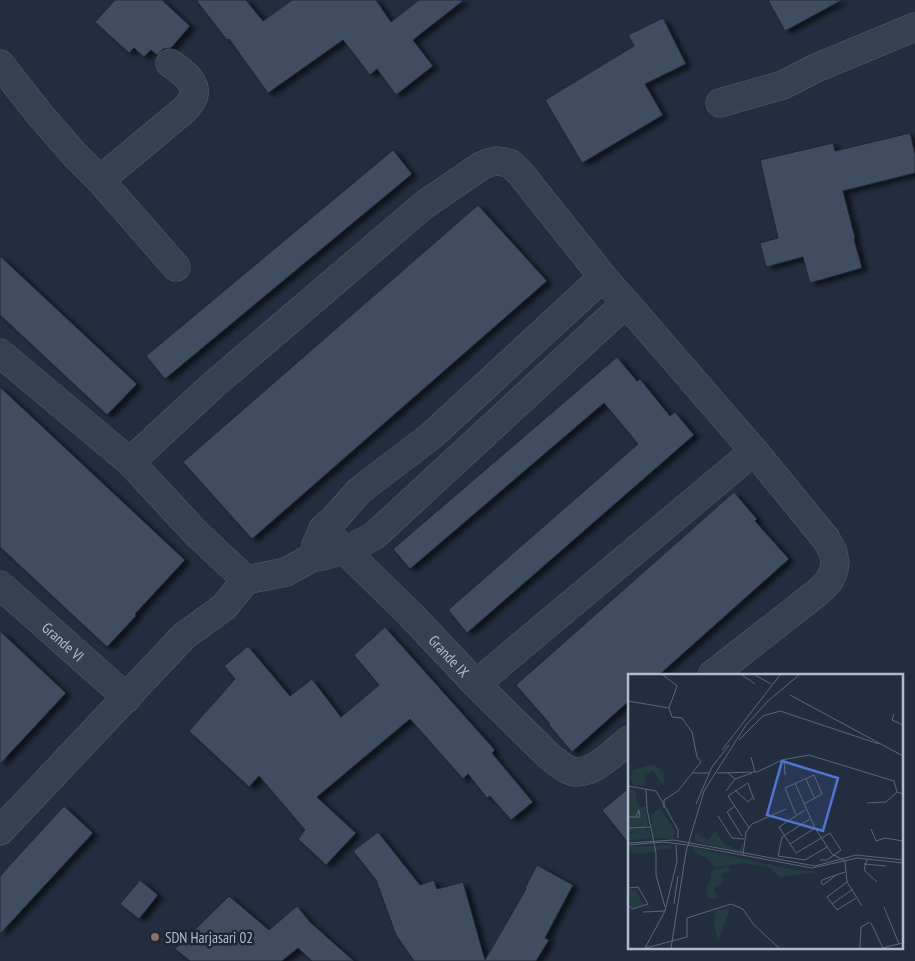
<svg xmlns="http://www.w3.org/2000/svg" width="915" height="961" font-family="'PT Sans Narrow',sans-serif">
<defs>
<filter id="shadow"><feDropShadow dx="5.5" dy="3" stdDeviation="2.5" flood-color="#0009"/></filter>
</defs>
<rect width="100%" height="100%" fill="#222e3f"/>
<path fill="#414e61" stroke="#1d2736" filter="url(#shadow)" d="M115,0H162L190,26L171,48L163,49L157,55L151,50L144,57L134,48L129,53L95,22Z
M196,0H246L263,21L292,0H376L391,22L419,0H464L413,40L433,66L396,95L377,69L370,75L343,40L268,93L229,39L227,40Z
M768,0H842L785,31Z
M663,18L686,64L645,84L663,115L582,163L545,100L634,46L628,35Z
M910,133L915,154V173L843,191L855,238L854,239L862,268L810,283L803,257L766,267L760,243L778,238L760,160L833,143L835,151Z
M393,150L412,174L165,379L146,356Z
M478,205L547,281L252,539L183,462Z
M0,256L137,384L107,415L0,315Z
M617,357L637,381L640,379L670,416L675,412L694,435L467,633L448,610L638,444L604,403L410,569L393,549Z
M0,387L185,560L135,614L136,616L107,647L0,547Z
M734,492L757,519L755,521L789,559L659,675H629V701L572,752L549,725L550,724L516,685Z
M385,627L495,750L492,753L533,802L511,820L490,796L487,798L468,774L463,779L410,719L317,797L356,833L326,865L298,839L305,830L259,776L249,787L189,731L235,679L224,666L248,646L290,696L312,679L341,717L379,685L354,655Z
M0,631L66,693L0,764Z
M629,788V844L602,810Z
M64,806L93,833L0,934V876Z
M378,832L420,885L434,880L437,889L463,882L485,960L526,889L525,888L537,865L573,885L545,938L549,940L536,961H414L396,935L376,880L353,851Z
M140,880L158,895L139,919L120,904Z
M229,896L269,930L297,906L310,922L354,961H312L298,948L282,961H190L175,949Z"/>
<g fill="none" stroke-linecap="round" stroke-linejoin="round">
<g stroke="#545e6d" stroke-width="29">
<g id="minor">
<path d="M0,64L41,116L74,154L100,180L176,267"/>
<path d="M720,103L783,85L816,68L915,27"/>
<path d="M100,180L184,110C187,107 190,103 192,100C201,83 181,71 170,63"/>
<path d="M0,353L130,462L196,533L246,580"/>
<path d="M130,462L212,386L424,205L481,166L488,163L496,161L504,162L511,164L521,174L603,277L626,303L754,451L826,539L833,552L835,562L834,570L829,581L818,592L712,675"/>
<path id="s1" d="M323,529L412,616L476,684L551,758C557,762 563,768 571,771C591,777 614,752 629,740"/>
<path d="M316,545L323,529L336,517L360,490L431,436L603,277"/>
<path id="s2" d="M0,585L127,698"/>
<path d="M476,684L754,451"/>
<path d="M0,831L184,636L224,607L246,580L286,572L311,558L327,555L353,547L374,536L626,303"/>
</g>
</g>
<use href="#minor" stroke="#36404f" stroke-width="28"/>
</g>
<circle fill="#8d6e63" stroke="#1b2534" stroke-width="2" cx="155" cy="937" r="5"/>
<g text-anchor="middle" dominant-baseline="central" stroke-width="5" stroke-linejoin="round" paint-order="stroke">
<g font-size="15" fill="#b2bbca" stroke="#1b2534">
<text stroke="none"><textPath href="#s2" startOffset="85">Grande VI</textPath></text>
<text stroke="none"><textPath href="#s1" startOffset="179">Grande IX</textPath></text>
</g>
<g font-size="15" fill="#b2bbca" stroke="#1b2534" text-anchor="start">
<text x="165" y="937">SDN Harjasari 02</text>
</g>
</g>
<g transform="translate(628 674)">
<rect width="275" height="275" fill="#222e3f"/>
<path d="M26,90L37,100L35,112L25,97L14,101H18L16,107L19,111L6,112L2,104L5,96ZM0,115L7,116L11,133H17L20,151L18,153V160L21,154L23,164L0,167V159H13L0,158ZM32,134L48,159L45,161L47,165L25,164L22,147L26,150L22,143ZM87,157L95,169L105,174L112,176L114,169L116,170L114,180L66,167L68,159L80,166ZM43,171L44,174L10,180L0,177V173ZM66,174L162,195L192,198L151,203L143,194L116,189L87,193L78,183L66,179ZM100,192L102,197L93,200L96,207L85,216L91,224L80,225L78,214L83,205L82,201L87,196ZM7,215L15,231L4,235L0,216ZM102,235L90,267L86,250L88,236Z" fill="#243c40"/>
<path fill="none" stroke="#5c6677" stroke-width="1" d="M35,1L49,12L41,34M114,1L127,10M127,1L143,10M162,21L275,82M0,27L41,34M266,40L264,46L275,51M111,66L135,42L152,37L251,70M94,76L152,1M123,83L127,98M156,85L157,101M65,99H82M89,99L129,98L154,86L181,81L266,107L269,118L275,120M107,105L124,99M178,105L187,125M167,109L187,154L204,180L217,187L219,208L234,232M0,112L28,117L50,156V164M18,116L19,135L28,179V201L37,233M107,116L120,128L125,123M98,117L107,105L100,99M239,129L258,128L269,118M68,130L84,93L101,71M107,132L99,138L114,162M36,134V126L50,117L73,88L69,83L64,58L54,44L44,43L41,34M168,141L157,114L186,101L194,120L176,130M90,142L104,164L116,165M0,143H12L11,136L8,143M182,145L154,163L150,182L177,186L199,173M0,154L23,153M121,154L100,122L120,109L126,126M243,155L248,167L257,164L275,167M0,169L46,166L187,192L228,181L275,186M162,170L187,154M0,171L35,168L60,171L184,194L229,184L275,189M168,179L202,159L213,176L199,186H192M168,179L151,153L177,136M115,181L118,158L124,150L158,135M239,185L236,196L249,208M236,190L258,192M208,201L195,211L193,209L194,206L205,202L217,198M219,208L199,223L209,236L228,224M0,214L10,213L20,230L4,235L0,230M46,230L50,202M204,230L225,215M256,233L271,270M15,238L37,237M243,249L255,274M17,274L37,237L49,187L48,171M18,274L59,263V244L103,230L115,235L125,250L151,274M43,274L58,178L76,117L118,51L140,27L171,1M232,274L233,253L242,248M254,274L275,269"/>
<path fill="#5174d3" fill-opacity="0.15" stroke="#5174d3" stroke-width="2.5" d="M154,87L210,104L195,157L139,141Z"/>
<rect width="275" height="275" fill="none" stroke="#b2bbca" stroke-width="2.5"/>
</g>
</svg>
